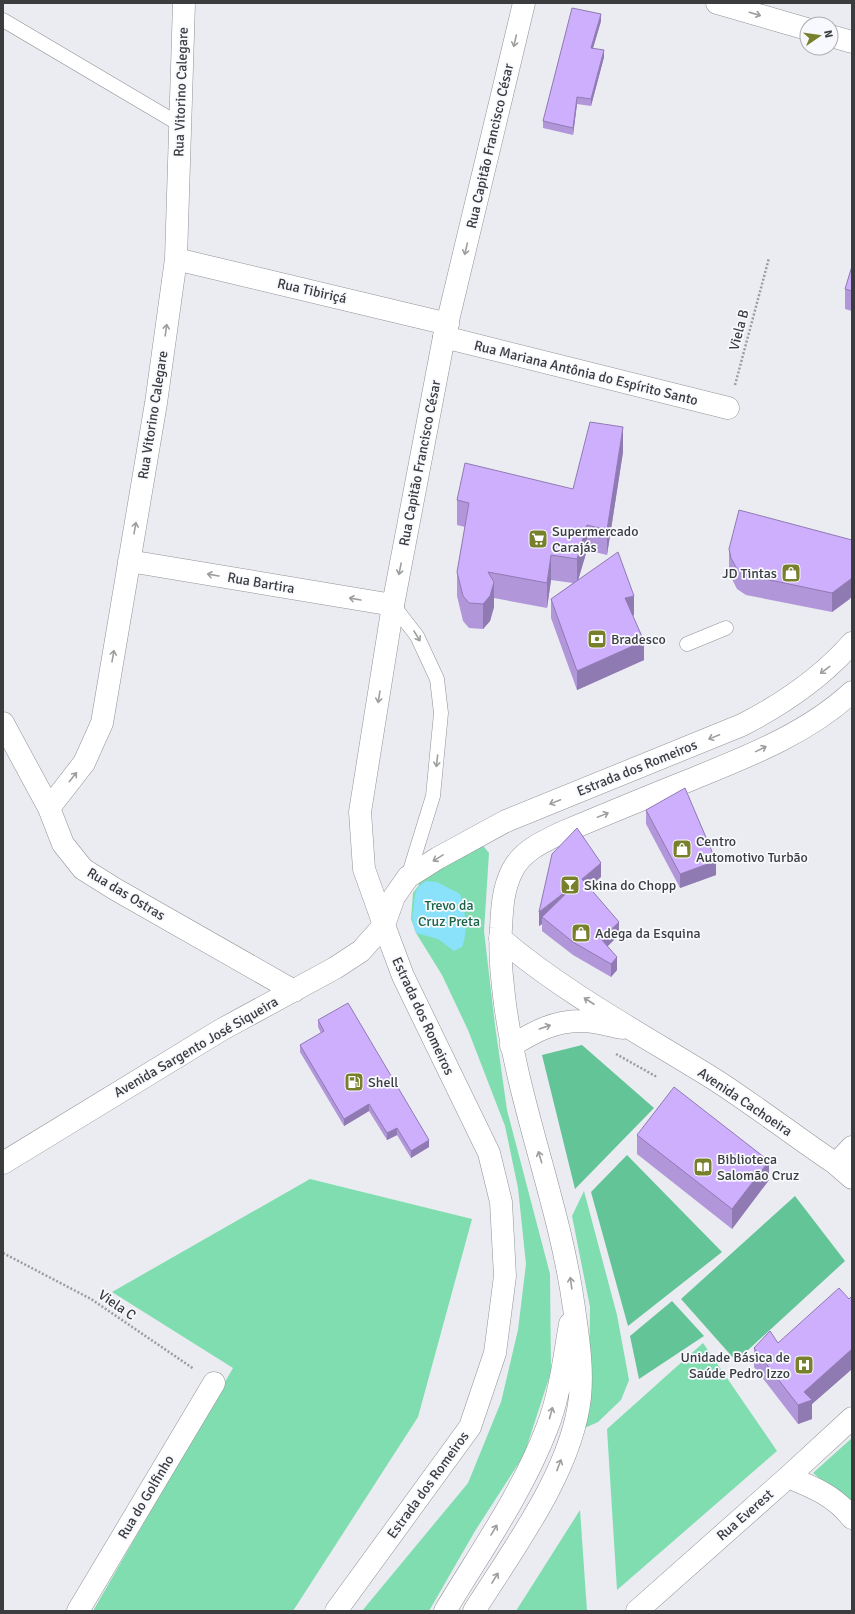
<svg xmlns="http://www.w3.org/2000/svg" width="855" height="1614" font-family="Signika,sans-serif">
<rect width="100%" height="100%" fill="#eaecf1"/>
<path fill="#7fddb0" d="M480,842L489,853L484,931L495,1025L507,1110L550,1274L551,1372L524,1455L475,1531L429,1611H362L468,1483L501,1402L518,1330L526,1264L518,1188L505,1126L468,1030L442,975L416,933L411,919L413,893L419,885L418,879Z
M310,1179L472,1219L418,1417L293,1611H93L233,1368L112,1292Z
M584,1191L617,1315L629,1380L621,1400L598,1422L580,1430L589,1388L590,1307L572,1216Z
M703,1343L777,1451L617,1590L607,1429Z
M852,1438V1505L813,1473Z
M580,1510L587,1611H516Z"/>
<path fill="#63c497" d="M582,1045L654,1108L575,1189L542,1055Z
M627,1155L722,1252L628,1326L591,1192Z
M795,1196L845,1261L736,1361L681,1299Z
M672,1301L704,1336L639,1379L630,1336Z"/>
<path fill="#89e2f9" d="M426,881L437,882L460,894C465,911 469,931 462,947L454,951L438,939L416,933C411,920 412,917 414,905C415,893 415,888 426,881Z"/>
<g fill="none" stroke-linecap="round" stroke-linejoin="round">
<g stroke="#909297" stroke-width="15">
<path id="lane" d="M3,20L179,124
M393,605L417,636L437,679L441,713L433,796L408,877
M687,644L726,628"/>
</g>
<g stroke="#909297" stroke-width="23">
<path id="street" d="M717,3L807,29
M831,36L852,42
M176,259L448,324
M444,337L728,408
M129,561L393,605
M3,723L49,808L63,844L83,869L115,889L294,991
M49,808L84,763L102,723L156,403L176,259L184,3
M3,1163L221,1030L335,968L361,951L384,925
M836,1164L852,1147
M788,1477C813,1487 835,1496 852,1518
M78,1611L214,1383
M637,1611L788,1477L852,1418"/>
</g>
<g stroke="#909297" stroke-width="23">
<path id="secondary" d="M384,925L364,869L360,812L393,605L444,337L524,3
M500,938C564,993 645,1036 717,1081C757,1107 796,1137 836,1164L852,1178
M511,1046C534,1032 555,1020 583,1021C596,1021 610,1026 623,1028"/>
</g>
<g stroke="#909297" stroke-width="23">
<path id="primary" d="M336,1611L470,1427L495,1353L505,1276L501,1202L489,1153L403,976L384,925L394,897L408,877L438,858L506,821L742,725C783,704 821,678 852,643
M445,1611C481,1551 522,1493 547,1428C560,1395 564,1358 570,1324
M474,1611C513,1549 572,1471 580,1397C583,1367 578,1337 574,1308C560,1205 519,1108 505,1004C502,979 499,954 501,928C502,908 503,889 512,871C522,851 542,842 561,833C604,815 647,797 690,780C746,757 807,734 852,692"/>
</g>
<path stroke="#9b9ca0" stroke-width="2.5" stroke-dasharray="2 2" stroke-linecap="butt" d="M735,385L769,258
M616,1054L657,1077
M3,1253L91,1299L194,1369"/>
<use href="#lane" stroke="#fff" stroke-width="14"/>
<use href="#street" stroke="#fff" stroke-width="22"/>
<use href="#secondary" stroke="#fff" stroke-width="22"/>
<use href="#primary" stroke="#fff" stroke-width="22"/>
</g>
<path fill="#b196da" d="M601,21L593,48L604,57L591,106L577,104L573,135L543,128V121Z
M852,266V311L845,309V289Z
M623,452L607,555L587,550L578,580L634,615L633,616L644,660L577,690L551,618V599L573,583L551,580L547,608L494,598V607L490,621L483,629L469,628L463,621L457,596V572L465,527L457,525V500L573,489Z
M729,549L850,599L832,612L746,595L737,589L731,577L729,569Z
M646,810L716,875L680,888L646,824Z
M601,877L589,887L619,935L607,946L617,970L611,977L573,955L542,931V924L539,926V912Z
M318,1020L429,1147L411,1158L397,1135L387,1140L369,1111L344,1126L300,1052V1045L321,1033L318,1027Z
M637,1135L769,1180L732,1229L637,1154Z
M852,1296V1369L812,1404V1419L798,1424L754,1367V1348L778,1343L849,1299Z"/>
<path fill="#907ab2" d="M601,14V21L591,55V48Z
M604,50V57L591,106V99Z
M577,97V104L573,135V128Z
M623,427V452L607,555V530Z
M587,525V550L577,584V559Z
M551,555V580L547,608V583Z
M852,578V597L832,612V593Z
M494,582V607L490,621L483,629V604Z
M634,596V615L625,617V598Z
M644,641V660L577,690V671Z
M716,861V875L680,888V874Z
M601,863V877L582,892V879Z
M578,882L542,917V924L539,926V912Z
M619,922V935L601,953V939Z
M617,957V970L611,977V964Z
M369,1104V1111L344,1126V1119Z
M397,1128V1135L387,1140V1133Z
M429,1140V1147L411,1158V1151Z
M769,1161V1180L732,1229V1209Z
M852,1349V1369L812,1404V1419L798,1424V1405L804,1392Z"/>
<path fill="#ceaffe" stroke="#907ab2" d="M572,8L601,14L591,48L604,50L591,99L577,97L573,128L543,121Z
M852,266V291L845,289Z
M590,422L623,427L607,530L587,525L577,559L551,555L547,583L488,572L494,582L490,596L483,604L469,603L463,596L457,572L469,503L457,500L465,463L573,489Z
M739,510L852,540V578L832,593L746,575L737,569L731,558L729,549Z
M618,552L634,596L625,598L644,641L577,671L551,599Z
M685,788L716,861L680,874L646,810Z
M577,828L601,863L582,879L619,922L601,939L617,957L611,964L573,942L542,917L578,882L539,912L552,854Z
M348,1003L429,1140L411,1151L397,1128L387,1133L369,1104L344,1119L300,1045L324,1031L318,1020Z
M674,1087L769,1161L732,1209L637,1135Z
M839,1288L849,1299L852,1296V1349L804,1392L812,1400L798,1405L754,1348L770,1331L778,1343Z"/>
<defs><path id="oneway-shaft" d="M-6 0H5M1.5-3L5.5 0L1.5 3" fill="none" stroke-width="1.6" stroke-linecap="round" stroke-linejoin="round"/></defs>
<g stroke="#9d9e9e">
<use href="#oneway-shaft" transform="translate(755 14) rotate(16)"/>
<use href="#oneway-shaft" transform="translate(515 41) rotate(103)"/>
<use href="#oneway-shaft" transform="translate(466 249) rotate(103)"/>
<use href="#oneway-shaft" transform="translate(166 330) rotate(-82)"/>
<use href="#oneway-shaft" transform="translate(135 528) rotate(-80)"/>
<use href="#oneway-shaft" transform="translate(400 569) rotate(101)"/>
<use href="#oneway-shaft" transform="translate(213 575) rotate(-170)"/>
<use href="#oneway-shaft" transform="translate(355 599) rotate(-170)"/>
<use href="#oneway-shaft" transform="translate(417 636) rotate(59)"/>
<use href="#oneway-shaft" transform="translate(113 656) rotate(-80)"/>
<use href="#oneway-shaft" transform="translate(825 670) rotate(143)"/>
<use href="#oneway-shaft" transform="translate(379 697) rotate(99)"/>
<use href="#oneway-shaft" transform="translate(714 737) rotate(158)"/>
<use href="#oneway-shaft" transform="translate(761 749) rotate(-26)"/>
<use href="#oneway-shaft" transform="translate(437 761) rotate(96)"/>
<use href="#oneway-shaft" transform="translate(73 777) rotate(-52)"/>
<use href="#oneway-shaft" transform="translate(555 802) rotate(158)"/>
<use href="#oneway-shaft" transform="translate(603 815) rotate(-22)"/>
<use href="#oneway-shaft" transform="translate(438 858) rotate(149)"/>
<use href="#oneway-shaft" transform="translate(589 1001) rotate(-147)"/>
<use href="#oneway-shaft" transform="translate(545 1027) rotate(-19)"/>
<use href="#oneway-shaft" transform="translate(540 1157) rotate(-106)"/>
<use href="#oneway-shaft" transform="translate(571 1283) rotate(-98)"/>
<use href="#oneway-shaft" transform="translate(551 1413) rotate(-75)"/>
<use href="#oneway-shaft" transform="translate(559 1465) rotate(-69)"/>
<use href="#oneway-shaft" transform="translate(494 1530) rotate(-59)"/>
<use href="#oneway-shaft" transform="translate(495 1578) rotate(-58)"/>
</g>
<defs>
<g id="supermarket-square" transform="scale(1)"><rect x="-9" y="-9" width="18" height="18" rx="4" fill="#78802c" stroke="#f7f9fe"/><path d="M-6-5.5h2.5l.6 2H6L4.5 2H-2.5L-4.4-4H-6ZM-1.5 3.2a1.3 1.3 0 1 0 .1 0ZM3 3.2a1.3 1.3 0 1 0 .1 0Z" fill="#fff"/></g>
<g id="shop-square" transform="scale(1)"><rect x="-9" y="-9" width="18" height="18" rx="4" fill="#78802c" stroke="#f7f9fe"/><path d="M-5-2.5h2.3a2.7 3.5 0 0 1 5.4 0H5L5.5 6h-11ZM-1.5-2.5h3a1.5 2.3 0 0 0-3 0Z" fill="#fff"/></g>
<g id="bank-square" transform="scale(1)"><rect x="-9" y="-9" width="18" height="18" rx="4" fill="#78802c" stroke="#f7f9fe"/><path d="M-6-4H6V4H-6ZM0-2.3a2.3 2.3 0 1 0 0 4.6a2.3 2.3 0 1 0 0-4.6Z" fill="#fff"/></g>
<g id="bar-square" transform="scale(1)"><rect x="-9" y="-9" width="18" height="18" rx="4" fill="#78802c" stroke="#f7f9fe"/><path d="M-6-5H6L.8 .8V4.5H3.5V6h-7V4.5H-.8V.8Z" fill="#fff"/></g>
<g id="fuel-square" transform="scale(1)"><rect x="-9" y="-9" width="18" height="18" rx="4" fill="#78802c" stroke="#f7f9fe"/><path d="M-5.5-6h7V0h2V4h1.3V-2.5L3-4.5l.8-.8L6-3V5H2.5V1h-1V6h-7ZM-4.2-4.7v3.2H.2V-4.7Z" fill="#fff"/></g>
<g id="library-square" transform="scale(1)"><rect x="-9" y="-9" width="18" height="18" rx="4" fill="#78802c" stroke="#f7f9fe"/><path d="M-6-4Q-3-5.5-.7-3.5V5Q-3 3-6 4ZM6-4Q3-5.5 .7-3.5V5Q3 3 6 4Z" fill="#fff"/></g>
<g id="hospital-square" transform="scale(1)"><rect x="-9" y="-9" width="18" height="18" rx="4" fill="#78802c" stroke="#f7f9fe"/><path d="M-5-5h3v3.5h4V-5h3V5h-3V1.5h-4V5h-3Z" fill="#fff"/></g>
</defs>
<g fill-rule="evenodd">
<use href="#supermarket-square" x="538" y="539"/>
<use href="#shop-square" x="791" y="573"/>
<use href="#bank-square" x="597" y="639"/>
<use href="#shop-square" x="682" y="849"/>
<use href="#bar-square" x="570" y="885"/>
<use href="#shop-square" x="581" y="933"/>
<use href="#fuel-square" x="354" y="1082"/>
<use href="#library-square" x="703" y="1167"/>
<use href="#hospital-square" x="804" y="1365"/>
</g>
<g text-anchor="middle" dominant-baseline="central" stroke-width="3.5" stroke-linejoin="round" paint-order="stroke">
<g font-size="14" fill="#3b3c3e" stroke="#f7f9fe">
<text transform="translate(181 92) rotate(-88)">Rua Vitorino Calegare</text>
<text transform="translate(490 146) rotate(-77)">Rua Capitão Francisco César</text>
<text transform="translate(312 291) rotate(13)">Rua Tibiriçá</text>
<text transform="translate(739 330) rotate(-75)">Viela B</text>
<text transform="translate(586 373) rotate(14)">Rua Mariana Antônia do Espírito Santo</text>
<text transform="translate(153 415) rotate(-81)">Rua Vitorino Calegare</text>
<text transform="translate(420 463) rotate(-79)">Rua Capitão Francisco César</text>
<text transform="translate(261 583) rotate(10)">Rua Bartira</text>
<text transform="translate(637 768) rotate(-22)">Estrada dos Romeiros</text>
<text transform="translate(126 894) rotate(31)">Rua das Ostras</text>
<text transform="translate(423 1016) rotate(65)">Estrada dos Romeiros</text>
<text transform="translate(196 1047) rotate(-30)">Avenida Sargento José Siqueira</text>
<text transform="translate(745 1102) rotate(34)">Avenida Cachoeira</text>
<text transform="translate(117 1305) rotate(34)">Viela C</text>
<text transform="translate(428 1485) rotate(-54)">Estrada dos Romeiros</text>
<text transform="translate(146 1497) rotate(-59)">Rua do Golfinho</text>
<text transform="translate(745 1515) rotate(-41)">Rua Everest</text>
</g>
<g font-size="14" fill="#3b3c3e" stroke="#f7f9fe" text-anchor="start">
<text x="552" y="531">Supermercado<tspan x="552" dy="16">Carajás</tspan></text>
<text x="777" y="573" text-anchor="end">JD Tintas</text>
<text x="611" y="639">Bradesco</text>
<text x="696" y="841">Centro<tspan x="696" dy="16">Automotivo Turbão</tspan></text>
<text x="584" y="885">Skina do Chopp</text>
<text x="595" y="933">Adega da Esquina</text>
<text x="368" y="1082">Shell</text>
<text x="717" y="1159">Biblioteca<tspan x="717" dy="16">Salomão Cruz</tspan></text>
<text x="790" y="1357" text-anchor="end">Unidade Básica de<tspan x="790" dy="16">Saúde Pedro Izzo</tspan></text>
</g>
<g font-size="14" fill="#1a6345" stroke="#f7f9fe">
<text x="449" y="905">Trevo da<tspan x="449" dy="16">Cruz Preta</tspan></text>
</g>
</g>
<rect width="855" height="1614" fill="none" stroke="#3b3c3e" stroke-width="8"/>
<g transform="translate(819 36) rotate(77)"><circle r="19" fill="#f7f9fe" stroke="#acadb1"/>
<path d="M0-3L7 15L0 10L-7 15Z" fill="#78802c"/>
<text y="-6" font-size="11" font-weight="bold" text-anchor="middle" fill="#3b3c3e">N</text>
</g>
</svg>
